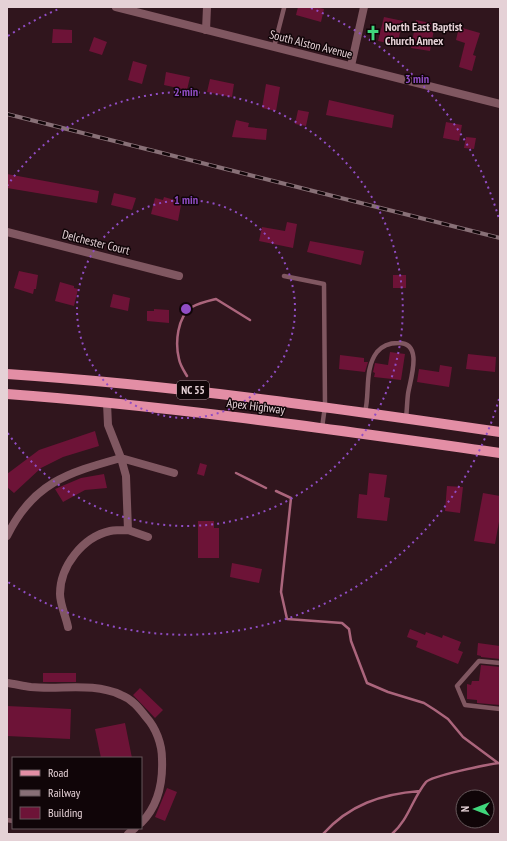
<svg xmlns="http://www.w3.org/2000/svg" width="507" height="841" font-family="'PT Sans Narrow',sans-serif">
<rect width="100%" height="100%" fill="#30151d"/>
<g fill="none" stroke-linecap="round" stroke-linejoin="round">
<path stroke="#ab657c" stroke-width="2.5" d="M187,376C184,371 180,365 179,359C175,343 177,317 192,307C199,303 208,301 216,299L250,320
M236,473L266,488
M276,491L291,498L281,592L287,619L342,623L349,629L351,641L367,683L388,692L424,703L435,710L448,719L463,737L498,763
M323,834C349,805 381,794 420,791
M392,834C409,819 412,799 426,782C431,776 489,764 500,763"/>
</g>
<path fill="#6d1337" d="M298,7H315L324,9L321,22L296,15Z
M384,17L403,21L397,45L378,41Z
M416,20L435,24L430,51L411,48Z
M459,27L480,33L473,55L476,56L472,71L459,67L465,43L456,40Z
M53,29L72,30V43H52Z
M94,37L107,42L102,55L89,51Z
M133,61L147,65L142,84L128,80Z
M166,72L190,77L187,90L164,85Z
M210,79L234,84L232,97L207,92Z
M266,84L280,87L276,111L262,108Z
M329,100L394,115L392,128L326,115Z
M298,110L309,112L306,126L295,124Z
M236,120L249,123L248,127L267,129L266,140L232,137Z
M446,122L462,125L459,141L443,138Z
M466,137L476,138L474,149L464,148Z
M7,174L99,191L97,203L7,188Z
M114,193L136,198L132,210L111,205Z
M164,197L178,201L177,204L181,205L178,221L151,214L155,198L163,200Z
M287,222L297,224L293,248L259,241L262,227L285,231Z
M310,241L364,251L361,265L307,252Z
M19,271L38,275L36,289H34L33,294L14,288Z
M393,275H406V288H393Z
M60,282L74,286V288L78,289L74,306L55,301Z
M113,294L130,298L128,311L110,307Z
M154,309L169,310V323L147,321V311H154Z
M390,352L405,354L401,380L374,377L375,373L373,372L375,363L388,365Z
M468,354L496,357L495,372L466,369Z
M340,355L364,358V362H368L365,372L339,369Z
M440,365L452,367L449,387L417,382L419,369L439,372Z
M95,431L99,446L63,457L41,468L14,493L7,487V474L39,450Z
M200,463L207,465L204,476L197,474Z
M369,473L387,475L384,497L390,498L387,521L357,518L359,494L367,495Z
M104,474L107,488L85,490L63,502L55,489L81,478Z
M447,486L463,487L460,513L445,511Z
M483,493L500,496V516L495,544L474,541Z
M198,521H214V528H219V558H198Z
M232,563L262,569L259,583L230,577Z
M410,629L425,635L426,632L442,638L443,635L461,642L458,650L463,652L458,664L416,647L418,641L407,637Z
M478,643L500,646V659L481,657V656L477,655Z
M481,665L500,667V705L477,703V700L467,699V684L471,685L472,681H479Z
M43,673H76V682H43Z
M140,688L163,710L155,718L133,695Z
M7,706L71,709L70,739L7,736Z
M125,723L132,758H101L95,729Z
M167,788L177,792L165,821L155,817Z"/>
<g fill="none" stroke-linecap="round" stroke-linejoin="round">
<path stroke="#805761" stroke-width="4.5" d="M274,47L284,8
M284,276L324,284L325,406L322,428
M365,412C370,394 364,369 377,352C382,346 390,343 398,343C424,342 410,380 408,394C407,402 407,410 406,418
M500,663L479,661L457,686L465,705L500,709
M7,820L13,821"/>
<path stroke="#805761" stroke-width="8" d="M206,30L207,7
M351,66L364,7
M7,232L179,276
M128,530L148,537
M7,536C33,483 67,473 121,458L108,425L107,403
M68,627C66,617 60,604 60,594C60,566 83,537 110,531C115,530 122,530 128,530L126,476L121,458L174,473
M7,683C15,684 23,686 31,687C61,690 93,682 121,695C132,699 139,708 146,717C156,728 162,744 162,759C163,782 158,806 141,823
M128,834L135,828"/>
<path stroke="#805761" stroke-width="8" d="M116,7L500,104"/>
<path stroke="#e38ea5" stroke-width="10" d="M7,374C172,385 336,408 500,432
M7,394C172,406 336,430 500,453"/>
<g stroke="#887077" stroke-width="4">
<path id="rail" d="M7,114L500,238"/>
</g>
<use href="#rail" stroke="#100508" stroke-width="2.5" stroke-dasharray="8" stroke-linecap="butt"/>
</g>
<g fill="none" stroke="#904dc4" stroke-width="2" stroke-dasharray="2 4">
<circle cx="186" cy="309" r="109"/>
<path d="M7 186A217 217 0 1 1 7 432"/>
<path d="M499 399A326 326 0 0 1 8 582M8 36A326 326 0 0 1 61 8M311 8A326 326 0 0 1 499 219"/>
</g>
<defs>
<g id="church-bare" transform="scale(1.2)"><path d="M-1.2-6h2.4v3.5h3.3v2.4h-3.3V6h-2.4V-.1h-3.3v-2.4h3.3Z" fill="#40d77c" stroke="#100508" stroke-width="2.5" paint-order="stroke"/></g>
</defs>
<g fill-rule="evenodd">
<use href="#church-bare" x="373" y="33"/>
</g>
<g text-anchor="middle" dominant-baseline="central" stroke-width="3" stroke-linejoin="round" paint-order="stroke">
<rect fill="#100508" stroke="#a59498" stroke-width="1" x="177" y="381" width="32" height="18" rx="3"/>
<g font-size="11" font-weight="bold" fill="#e5d1d6">
<text x="193" y="390">NC 55</text>
</g>
<g font-size="12" font-weight="bold" fill="#e5d1d6" stroke="#100508" text-anchor="start">
<text x="385" y="26">North East Baptist<tspan x="385" dy="14">Church Annex</tspan></text>
</g>
<g font-size="12" fill="#e5d1d6" stroke="#100508">
<text transform="translate(311 44) rotate(14)">South Alston Avenue</text>
<text transform="translate(96 242) rotate(14)">Delchester Court</text>
<text transform="translate(256 406) rotate(7)">Apex Highway</text>
</g>
</g>
<circle cx="186" cy="309" r="6" fill="#904dc4" stroke="#100508" stroke-width="2"/>
<g font-size="12" text-anchor="middle" font-weight="bold" fill="#904dc4" stroke="#100508" stroke-width="3" stroke-linejoin="round" paint-order="stroke">
<text x="417" y="83">3 min</text>
<text x="186" y="96">2 min</text>
<text x="186" y="204">1 min</text>
</g>
<rect width="507" height="841" fill="none" stroke="#e5d1d6" stroke-width="16"/>
<rect x="12" y="757" width="130" height="72" fill="#100508" stroke="#65575a"/>
<rect x="20" y="770" width="20" height="6" fill="#e38ea5" stroke="#65575a"/>
<text x="48" y="777" font-size="12" fill="#e5d1d6">Road</text>
<rect x="20" y="790" width="20" height="6" fill="#887077" stroke="#65575a"/>
<text x="48" y="797" font-size="12" fill="#e5d1d6">Railway</text>
<rect x="20" y="807" width="20" height="12" fill="#6d1337" stroke="#65575a"/>
<text x="48" y="817" font-size="12" fill="#e5d1d6">Building</text>
<g transform="translate(475 809) rotate(270)"><circle r="19" fill="#100508" stroke="#65575a"/>
<path d="M0-3L7 15L0 10L-7 15Z" fill="#40d77c"/>
<text y="-6" font-size="11" font-weight="bold" text-anchor="middle" fill="#e5d1d6">N</text>
</g>
</svg>
